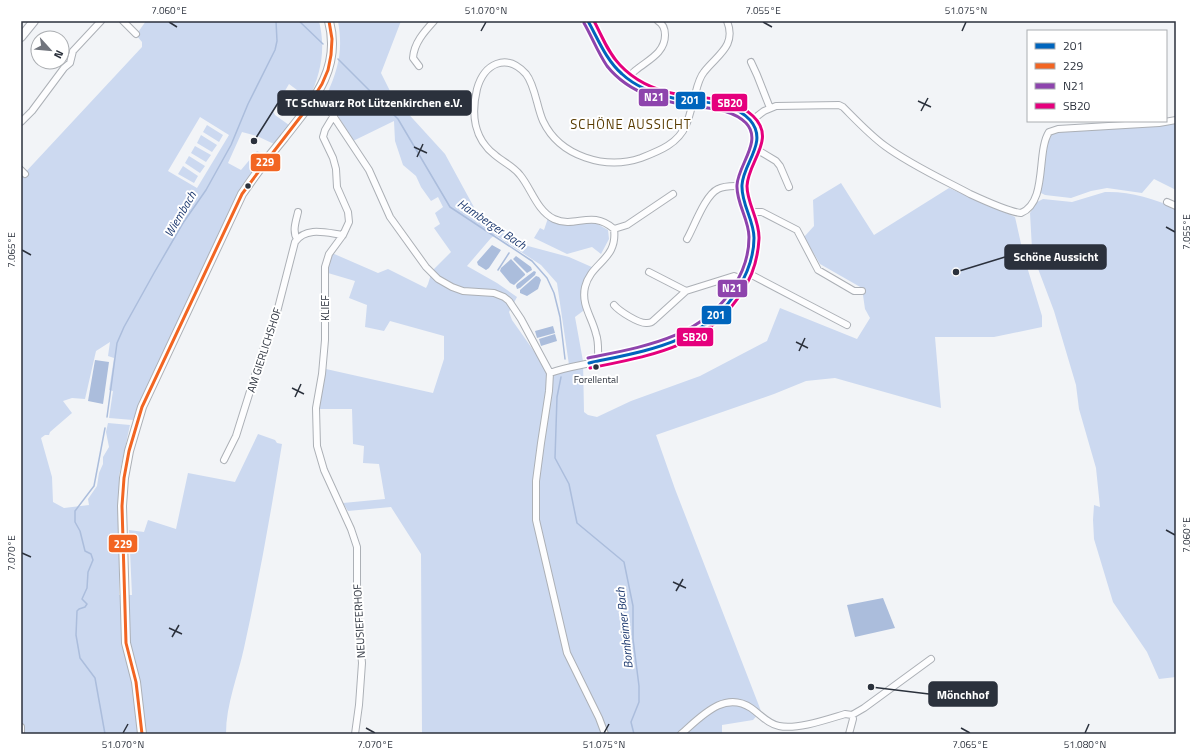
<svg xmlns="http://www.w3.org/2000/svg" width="1197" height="755" font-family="'Titillium Web',sans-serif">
<rect width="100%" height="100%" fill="#f2f4f7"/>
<path fill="#ccd9f0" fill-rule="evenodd" d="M146,21H319C326,49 321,73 309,99L289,84L273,111L275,115L289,125L274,144L257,136L242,132L228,163L241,170L257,151L265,155L242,186L188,298L133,420L109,418L113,391L109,390L114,358L108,356L110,342L96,351L85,399L72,398L63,401L72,413L50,432L49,435H45L41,438L52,477L53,502L64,508L89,505L88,499L97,486L99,473L103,464V457L109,447L106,432L108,423L130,425L119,476V595H132L129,530L144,532L148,520L176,529L188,473L235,482L258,434L275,440L277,443L282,444C271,512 259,580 244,648C238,676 226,704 226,734H21V177L142,47V42L136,35ZM200,117L229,135L197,188L168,171Z
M338,21H401L381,73L393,97L445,154L476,211L528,246L569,257L594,268L584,284L583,311L575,317L583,361L584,412L588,415L597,417L631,401L700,376L767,341L780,308L857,339L870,318L865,309L862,288L820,264L804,237L814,226L813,200L841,183L874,235L949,188L1015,217L1024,257L1042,316V327L994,337H935L941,408L835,378L806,381L774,394L656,435L675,489L761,711L753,720L722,725V734H422L421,554L391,507L348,511L343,503L385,499L379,464L363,463L364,446L353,444L352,409H317L326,369L433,393L444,359V336L390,321L384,331L365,327L367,305L349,298L355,281L328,273L329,262L332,253L378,273L388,269L426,288L428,284L432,271L451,252L434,228L440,224L435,213L443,207L438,197L431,201L421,187L416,176L403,165L395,141L394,121L353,141L337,114L327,94C339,67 343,50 338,21ZM495,235L541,265L557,283L569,365L548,371L512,320L509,312L517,297L497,283L467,266L491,238Z
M1176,122V190L1154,179L1142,193L1107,188L1091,191L1071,198L1045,195L1041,193L1039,190C1041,176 1043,139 1054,132Z
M207,125L223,135L219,142L203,132Z
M201,135L217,145L212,152L197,143Z
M195,146L211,155L206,162L191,153Z
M189,156L205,166L200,173L185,163Z
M183,166L198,176L194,183L178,174Z
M1105,192C1129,191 1154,199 1176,208V677L1159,679L1147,652L1113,602L1094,539L1093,520L1094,505L1100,507L1096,468L1079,409L1076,385L1054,311L1037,266L1032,249L1030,213L1037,202L1043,199L1072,202Z
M548,218L564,225L594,222L608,230L609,239L601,254L592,247L567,254L534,238L540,228L544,230Z"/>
<path fill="#abbddc" d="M492,245L501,250L489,268L486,270L478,265L477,262Z
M516,256L531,267L532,270L527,273L513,259Z
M511,259L525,274V275L514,285L510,283L500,271L501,268Z
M534,271L536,272L535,275L520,288L517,289L516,286L517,284Z
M536,276L539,277L541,280L538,289L527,296L520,293V290Z
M553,326L555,333L537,338L535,331Z
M555,334L557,341L541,346L539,339Z
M95,360L109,362L103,404L88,401Z
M883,598L895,628L855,637L847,605Z"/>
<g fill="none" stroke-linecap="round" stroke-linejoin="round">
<path stroke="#abbddc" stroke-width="1.5" d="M299,21L323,44
M338,59L398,119L450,207L532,261L547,278L554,293L560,317L565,359
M498,270L509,253
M561,377L557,397L555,458L569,484L577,523L624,562L633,606V639L639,686V702L631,722L634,734
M107,417L117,343L124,327L154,273L183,223L206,190L231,145L248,104L275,50L277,41L276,21
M105,734L95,678L80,658L76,635L77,611L79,609L85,607L87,604L82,599L87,588L88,572L93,560L91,554L85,551L80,531L75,522V511L94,486L105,428"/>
<g stroke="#acb0b6" stroke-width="8">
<path id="minor" d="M123,21L136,34
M751,62L757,75L770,108
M419,66L413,58C414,43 424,32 434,21
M627,79C630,76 633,72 636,70C648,60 665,53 665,35C665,29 663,24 658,21
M318,93L369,170L390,217L426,267L438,279L452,287L463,291L494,293L504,297L509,301L521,319L550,373L549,391L541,443L536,481V520L567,653L599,718L605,734
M334,115L325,130L323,137L333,158L336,169L337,187L348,212L349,222L343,235L329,254L325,267V340L322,374L316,408L317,446L324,470L351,529L357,547V609L362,663L359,705L355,734
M751,121L764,111L776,106L839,105L843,107C857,121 870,135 885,146C911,165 942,179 970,194C983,200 1009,212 1021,213C1048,202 1036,152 1049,132L1058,129L1159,123L1176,120
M21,122L32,111L64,68L70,63L73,51L101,21
M756,149L776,161L780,166L789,187
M21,170L25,174
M1167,202L1176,206
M749,212H762L797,230L818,270L854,291H862
M614,229L627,225L673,194
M297,239C292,231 296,221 298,212
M687,239C694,227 705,195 718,189C725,185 734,186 742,186
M649,272L686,291
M746,272L847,325
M614,305C619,311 639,324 647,323C649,323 652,322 653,321L686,291L734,276L743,279
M598,361C598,352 599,342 596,334C592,317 581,305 585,287C591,262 618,260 614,229C591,209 576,229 554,219C537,211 531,188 520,175C513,166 503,162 495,155C474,139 471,114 477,89C484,64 506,52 526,74C535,85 537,108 543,121C560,157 606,170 641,158C659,151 678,144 686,125C690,116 692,105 695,95C697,87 699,78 704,72C717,55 737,46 727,21
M550,373C563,368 577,366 591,363C639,352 694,344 728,304C741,289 750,268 753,247C754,235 752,223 749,212C746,203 742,194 742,185C743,160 774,139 746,116C734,106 715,105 700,103C669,98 632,90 611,63C601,51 596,35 588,21
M224,460L236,436L262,353L277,312L295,242C306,226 327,233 343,235
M21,727V734
M681,734C701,717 724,690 751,708C761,715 768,724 779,726C797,730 828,719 845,714L852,715
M849,734L853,719L852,715L864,708L931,659"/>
</g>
<g stroke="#acb0b6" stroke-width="10">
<path id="major" d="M21,37L34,21
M142,734L136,682L126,643L122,506L124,478L129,451L142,407L242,194C255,175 269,156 284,138C312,102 342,70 329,21"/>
</g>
<use href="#minor" stroke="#fdfdfe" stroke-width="6"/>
<use href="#major" stroke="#fdfdfe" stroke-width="8"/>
<g stroke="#fff" stroke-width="6">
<path id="bus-1" d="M588,21C598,39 606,60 622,74C636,87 655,94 673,98C698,103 732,100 750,120C769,142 743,163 742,185C741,204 754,220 754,238C754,256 747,274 738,289C707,343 644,351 589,363"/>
</g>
<g stroke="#fff" stroke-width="6">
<path id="bus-2" d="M142,734L136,682L126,643L122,506L124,478L129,451L142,407L242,194L268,159L305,111L322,84L328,70L331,55L332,39L329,21"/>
</g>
<g stroke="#fff" stroke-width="6">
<path id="bus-3" d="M584,23C592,37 598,53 607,66C630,95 666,103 701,107C716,109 734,111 746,123C763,141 738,165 737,185C736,203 749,219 749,237C749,254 743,272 734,286C704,338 642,347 588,358"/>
</g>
<g stroke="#fff" stroke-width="6">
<path id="bus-4" d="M590,368C649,356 710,347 743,290C753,275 758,256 759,239C760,220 747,204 747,186C748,161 777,139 753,116C732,96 701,99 676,94C655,90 634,80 620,65C608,53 602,36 594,21"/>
</g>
<use href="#bus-1" stroke="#0065bd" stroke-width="3"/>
<use href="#bus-2" stroke="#f26522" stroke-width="3"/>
<use href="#bus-3" stroke="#8e44ad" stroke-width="3"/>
<use href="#bus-4" stroke="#e5007d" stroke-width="3"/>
</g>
<path fill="none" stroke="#2b313c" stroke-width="1.5" d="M169,22L177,27M763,22L772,27M481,31L486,22M962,31L966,22M918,101L931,107M921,111L928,98M414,147L427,153M417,157L423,144M1166,227L1175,232M22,250L31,255M796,342L808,348M799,351L805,338M292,388L304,394M295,397L301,384M1166,530L1175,535M22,553L31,557M673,582L686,588M676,591L683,579M169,628L182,634M172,637L179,625M366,728L375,733M961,728L970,733M123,733L128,724M604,733L609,724M1085,733L1089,724"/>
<g fill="#2b313c" stroke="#fff" stroke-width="1.5">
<circle cx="248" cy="186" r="3.5"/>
<circle cx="596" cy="367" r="3.5"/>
</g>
<g text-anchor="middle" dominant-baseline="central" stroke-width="4" stroke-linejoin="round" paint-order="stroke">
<g font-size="10" fill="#2b313c" stroke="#fff">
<text x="596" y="379">Forellental</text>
</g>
<g font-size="11" fill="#2b313c" stroke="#fff">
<text transform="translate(325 308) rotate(-90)">KLIEF</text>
<text transform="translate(264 350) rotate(-72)">AM GIERLICHSHOF</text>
<text transform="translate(359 621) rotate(-93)">NEUSIEFERHOF</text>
</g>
<g font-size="12" font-style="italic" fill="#1e3a70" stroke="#fff">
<text transform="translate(180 214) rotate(-60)">Wiembach</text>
<text transform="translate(492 224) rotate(34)">Hamberger Bach</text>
<text transform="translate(624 628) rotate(-96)">Bornheimer Bach</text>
</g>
<g font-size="13" letter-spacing="1" fill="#583b00" stroke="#fff">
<text x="631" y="124">SCHÖNE AUSSICHT</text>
</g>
</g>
<path fill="none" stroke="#2b313c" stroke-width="1.5" d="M254 141L278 103M956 272L1005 257M871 687L929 694"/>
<g fill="#2b313c" stroke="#fff" stroke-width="1.5">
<circle cx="254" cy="141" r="4"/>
<circle cx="956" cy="272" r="4"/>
<circle cx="871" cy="687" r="4"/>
</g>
<g fill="#2b313c" stroke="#2b313c" stroke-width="1.5">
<rect x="278" y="91" width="193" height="24" rx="4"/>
<rect x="1005" y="245" width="101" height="24" rx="4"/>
<rect x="929" y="682" width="68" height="24" rx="4"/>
</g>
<g font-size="12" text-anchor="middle" font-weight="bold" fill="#fff">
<text x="374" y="107">TC Schwarz Rot Lützenkirchen e.V.</text>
<text x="1056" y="261">Schöne Aussicht</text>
<text x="963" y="699">Mönchhof</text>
</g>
<g stroke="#fff" stroke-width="1.5">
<rect x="638" y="88" width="31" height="19" rx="4" fill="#8e44ad"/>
<rect x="675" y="91" width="31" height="19" rx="4" fill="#0065bd"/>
<rect x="711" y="93" width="37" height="19" rx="4" fill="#e5007d"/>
<rect x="250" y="153" width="31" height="19" rx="4" fill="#f26522"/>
<rect x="717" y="279" width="31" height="19" rx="4" fill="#8e44ad"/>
<rect x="701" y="305" width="31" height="20" rx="4" fill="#0065bd"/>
<rect x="676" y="327" width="38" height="20" rx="4" fill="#e5007d"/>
<rect x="108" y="534" width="30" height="19" rx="4" fill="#f26522"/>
</g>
<g font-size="11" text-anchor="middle" font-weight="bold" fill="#fff">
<text x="654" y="101">N21</text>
<text x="690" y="104">201</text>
<text x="730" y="107">SB20</text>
<text x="265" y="166">229</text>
<text x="732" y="292">N21</text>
<text x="716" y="319">201</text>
<text x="695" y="341">SB20</text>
<text x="123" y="548">229</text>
</g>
<rect width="1197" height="755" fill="none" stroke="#ffffff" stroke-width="44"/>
<rect x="1027" y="30" width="140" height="92" fill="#ffffff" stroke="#aaadb1"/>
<rect x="1035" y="43" width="20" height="6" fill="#0065bd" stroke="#aaadb1"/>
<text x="1063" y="50" font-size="12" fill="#2b313c">201</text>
<rect x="1035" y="63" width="20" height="6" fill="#f26522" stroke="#aaadb1"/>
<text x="1063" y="70" font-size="12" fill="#2b313c">229</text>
<rect x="1035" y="83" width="20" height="6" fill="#8e44ad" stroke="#aaadb1"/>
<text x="1063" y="90" font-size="12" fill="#2b313c">N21</text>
<rect x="1035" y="103" width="20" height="6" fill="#e5007d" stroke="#aaadb1"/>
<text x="1063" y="110" font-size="12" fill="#2b313c">SB20</text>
<g transform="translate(50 50) rotate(117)"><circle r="19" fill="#ffffff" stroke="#aaadb1"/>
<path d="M0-3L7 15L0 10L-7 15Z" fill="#71757d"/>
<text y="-6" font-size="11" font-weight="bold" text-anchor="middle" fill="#2b313c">N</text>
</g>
<rect x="22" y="22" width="1153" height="711" fill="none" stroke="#2b313c" stroke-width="1.5"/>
<g font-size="10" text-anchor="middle" fill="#2b313c">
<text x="169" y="14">7.060°E</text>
<text x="486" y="14">51.070°N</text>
<text x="763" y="14">7.055°E</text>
<text x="966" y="14">51.075°N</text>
<text transform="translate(1186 232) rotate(-90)" y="4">7.055°E</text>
<text transform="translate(11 250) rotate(-90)" y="4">7.065°E</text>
<text transform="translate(1186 535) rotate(-90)" y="4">7.060°E</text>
<text transform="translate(11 553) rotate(-90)" y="4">7.070°E</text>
<text x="123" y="748">51.070°N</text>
<text x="375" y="748">7.070°E</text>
<text x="604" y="748">51.075°N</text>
<text x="970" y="748">7.065°E</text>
<text x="1085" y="748">51.080°N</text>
</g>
</svg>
